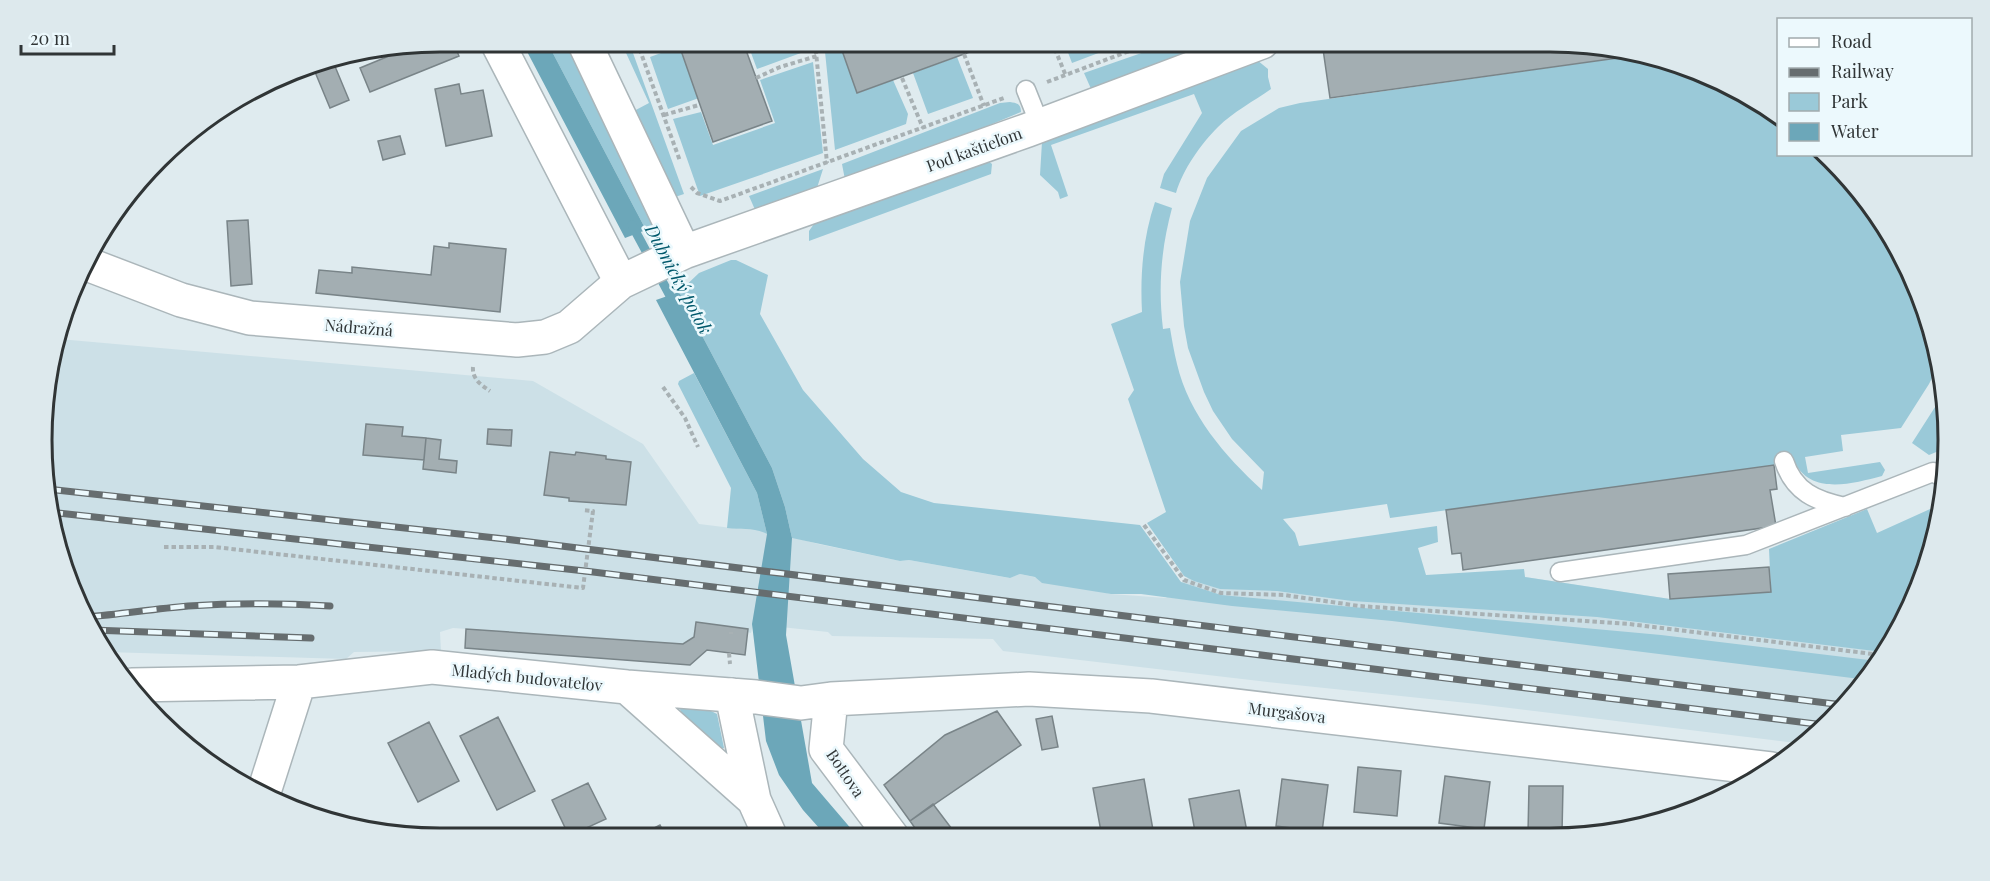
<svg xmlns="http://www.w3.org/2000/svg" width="1990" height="881" font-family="'Playfair Display',serif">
<rect width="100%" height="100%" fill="#dfebef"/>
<path fill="#cce0e7" d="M59,339L533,381L643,444L699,524L740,529L757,528L767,534L800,539L818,544L900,561L909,560L1009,578L1020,574L1111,594L1166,598L1184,580L1196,574L1525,577L1670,599L1897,625L1866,683L1804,744L1477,704L1277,683L1003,651L993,639L832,636L828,632L753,624L751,633L747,632V629L696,622L694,637L683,644L453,628L440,632L441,651L354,652L346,659L106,652L96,640L50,518L42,440L50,363Z"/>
<path fill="#9ac9d8" d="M547,42H570L657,224L646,230Z
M621,42H629L684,194L675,197L632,112L649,103Z
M747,42H807L809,50L757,69Z
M824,42H839L858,93L893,80L908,114L906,124L835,150Z
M1064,42H1115L1117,46L1072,63Z
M1173,42H1221L1092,91L1084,73Z
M680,46L699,98L668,109L650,57Z
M1632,56L1678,63L1749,96L1778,117V154L1825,155L1866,198L1907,265L1935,338L1939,364L1929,384L1901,428L1841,435L1843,451L1805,457L1808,473L1880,462L1885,470L1882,476C1851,484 1809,496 1793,459L1774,465L1390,518L1387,504L1283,519L1295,533L1299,546L1437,526L1438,542L1418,548L1426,575L1524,569L1525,577L1670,599L1771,592L1769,549L1867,509L1877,533L1939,505L1944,496L1927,569L1883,652L1597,617L1352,601L1277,591L1220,589L1194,581L1184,576L1147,523L1166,512L1128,399L1134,390L1111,324L1142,312C1140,275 1143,237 1155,202L1172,208C1161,249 1158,287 1163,329L1170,328C1172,340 1174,352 1177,364C1189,415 1225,456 1262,490L1264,472L1232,439L1213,411L1204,392L1188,348L1184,326L1180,282L1190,221L1207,178L1241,131L1279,108L1300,103Z
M957,57L973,98L928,114L913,73Z
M1257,60L1268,69V77L1271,89C1254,101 1233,112 1218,127C1201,144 1183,169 1176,193L1160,188L1164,174L1202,113L1194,94L1051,145L1068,196L1060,199L1058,192L1040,175L1042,142Z
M813,62L823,153L700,196L673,119L701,112L713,145L775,123L760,80Z
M1010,102C1017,103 1021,104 1021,112L846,185L842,164L1000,103Z
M984,158L992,164L991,174L809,241V231L816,221Z
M823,169L816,191L756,212L749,196Z
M731,260H736L768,275L760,314L803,390L863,459L901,492L934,503L1140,525L1181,582L1221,595L1661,635L1877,661L1868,680L1392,621L1232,606L1141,594H1111L1042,583L1035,577L1020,574L1010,578L909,560L900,561L792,538L785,507L772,468L679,292L699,273Z
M694,373L757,493L767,534C754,527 741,530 727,528L731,488L678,384L679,381Z
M1944,393L1947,415L1946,448L1929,455L1912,443Z
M705,708L717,714L724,748L715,750L683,720L680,709Z"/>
<path fill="#6ca7b9" d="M522,42H547L646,230L625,238Z
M679,292L772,468L785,507L792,538L786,635L812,783L859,838H828L803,810L779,775L766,741L752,624L767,534L757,493L656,300Z"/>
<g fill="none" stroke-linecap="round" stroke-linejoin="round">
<path stroke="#6ca7b9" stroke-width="9" d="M632,225L675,305"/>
</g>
<path fill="#a3aeb2" stroke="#798488" stroke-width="1.5" d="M440,42H453L459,56L370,92L360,68L406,49L405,48Z
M678,42H743L772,121L713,142Z
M839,42H997L857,93Z
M1322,42H1550L1632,56L1330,98Z
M334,64L349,100L330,108L315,72Z
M459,84L461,94L483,90L492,136L446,146L435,89Z
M400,136L405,154L383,160L378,141Z
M248,220L252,284L231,286L227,221Z
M449,243L506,249L500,312L316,293L319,270L352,273V267L431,275L434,246L449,248Z
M366,424L403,427L402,436L426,438L424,460L363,455Z
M488,429L512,430L511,446L487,444Z
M426,438L441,440L439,459L457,461L456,473L423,469Z
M550,452L575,455L576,452L606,456V459L631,462L626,505L569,501V498L544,495Z
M1774,465L1777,489L1770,490L1776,526L1463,570L1461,553L1452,554L1446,510Z
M1769,567L1771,592L1670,599L1668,574Z
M696,622L748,629L745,655L707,650L690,665L465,648L466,629L683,644L694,637Z
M997,711L1021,745L910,821L884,785L945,735Z
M1052,716L1058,747L1042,750L1036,719Z
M498,717L535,791L497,810L460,736Z
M429,722L459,781L418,802L388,743Z
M1358,767L1401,771L1397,816L1354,812Z
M1445,776L1490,782L1484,829L1439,823Z
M1144,779L1153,830L1115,837H1102L1093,788Z
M1282,779L1328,785L1322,832L1276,826Z
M588,783L606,819L569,836L552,800Z
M1529,786H1563L1562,833H1528Z
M1239,790L1248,837H1196L1189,799Z
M933,804L958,837L922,838L910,821Z
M660,825L667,838H644L642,834Z"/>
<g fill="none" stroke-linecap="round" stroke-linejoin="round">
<g stroke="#abb6ba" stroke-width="21">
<path id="service" d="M1026,90L1040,125
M1784,461C1794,492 1816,501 1845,507
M1560,572L1746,545L1933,472L1945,479"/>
</g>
<g stroke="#abb6ba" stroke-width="36">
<path id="minor" d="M497,42L621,282
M584,42L684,252
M87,264L181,300L250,318L517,340L545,337L569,327L621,282L684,252L1028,130L1262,42
M132,685L299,682L432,667L627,687L756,697L801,703L831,699L1029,689L1151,696L1771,769
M627,687L754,800
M732,695L754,800L771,838
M831,699L826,749L893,838
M263,795L299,682"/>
</g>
<path stroke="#a8b1b4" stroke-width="4" stroke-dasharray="4.5 3" stroke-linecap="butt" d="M637,42L680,161
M815,42L827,163
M1052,42L1066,76
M1124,42L1128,52
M1311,45L1317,42
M640,51L664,42
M964,54L984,106
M756,78L780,67L817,56
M902,78L923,128
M1047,82L1153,42
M664,115L699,105
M691,187L697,193L720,201L1004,98
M473,367C472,379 481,385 490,391
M663,387L685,418L698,447
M1144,525L1184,580L1221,593L1284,595L1359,606L1629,624L1881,655
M164,547H214L583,588L593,511L583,510
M731,634V632
M729,653L730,664"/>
<use href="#service" stroke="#fff" stroke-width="18"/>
<use href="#minor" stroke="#fff" stroke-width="33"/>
<g stroke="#666d6f" stroke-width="7">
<path id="rail" d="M47,489L505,539L1843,705
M49,512L585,571L1824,725
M87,617C121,614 154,609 188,606C235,603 282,603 330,606
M92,630L311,638"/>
</g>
<use href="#rail" stroke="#ecf9fd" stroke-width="4.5" stroke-dasharray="14" stroke-linecap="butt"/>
</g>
<g text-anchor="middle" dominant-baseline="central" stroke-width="5" stroke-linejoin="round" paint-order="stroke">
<g font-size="16" fill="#303536" stroke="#ecf9fd">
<text transform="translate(974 149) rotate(-20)">Pod kaštieľom</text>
<text transform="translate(359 327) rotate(5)">Nádražná</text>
<text transform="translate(527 677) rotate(6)">Mladých budovateľov</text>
<text transform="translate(1287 712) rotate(7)">Murgašova</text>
<text transform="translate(846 773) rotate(56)">Bottova</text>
</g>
<g font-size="18" font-style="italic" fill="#00586b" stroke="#ecf9fd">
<text transform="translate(679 279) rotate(62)">Dubnický potok</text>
</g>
</g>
<path d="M0 0H1990V881H0ZM440 52H1550A388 388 0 0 1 1938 440V440A388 388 0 0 1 1550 828H440A388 388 0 0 1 52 440V440A388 388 0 0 1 440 52Z" fill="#dde9ed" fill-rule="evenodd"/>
<path fill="none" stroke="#303536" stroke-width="3" d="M440 52H1550A388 388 0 0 1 1938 440V440A388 388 0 0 1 1550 828H440A388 388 0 0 1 52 440V440A388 388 0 0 1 440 52Z"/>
<rect x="1777" y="18" width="195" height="138" fill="#ecf9fd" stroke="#a1abad" stroke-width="1.5"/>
<rect x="1789" y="38" width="30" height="9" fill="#ffffff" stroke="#a1abad" stroke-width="1.5"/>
<text x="1831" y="48" font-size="18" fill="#303536">Road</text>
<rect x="1789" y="68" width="30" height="9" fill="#666d6f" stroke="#a1abad" stroke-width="1.5"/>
<text x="1831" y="78" font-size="18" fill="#303536">Railway</text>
<rect x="1789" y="93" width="30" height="18" fill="#9ac9d8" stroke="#a1abad" stroke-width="1.5"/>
<text x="1831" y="108" font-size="18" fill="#303536">Park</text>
<rect x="1789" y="123" width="30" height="18" fill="#6ca7b9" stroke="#a1abad" stroke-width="1.5"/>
<text x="1831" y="138" font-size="18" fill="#303536">Water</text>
<path d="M21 45v9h93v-9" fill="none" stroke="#303536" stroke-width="3"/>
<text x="30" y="45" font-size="18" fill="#303536" stroke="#ecf9fd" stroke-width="4.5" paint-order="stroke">20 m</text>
</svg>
